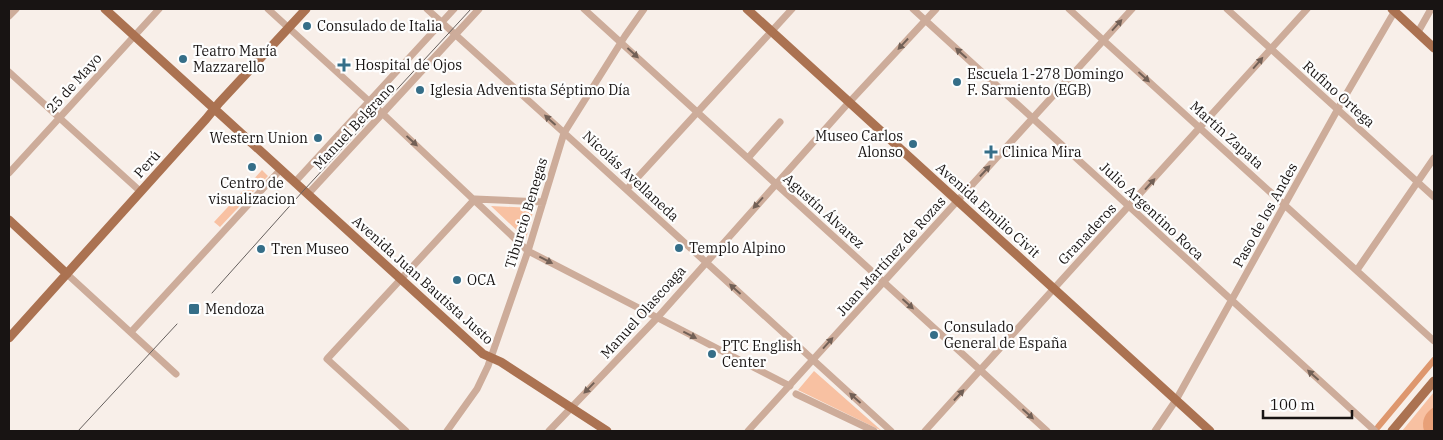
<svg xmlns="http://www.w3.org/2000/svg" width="1443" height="440" font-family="'IBM Plex Serif',serif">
<rect width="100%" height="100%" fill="#f8efe9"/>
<path fill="#f8c1a2" d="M262,170L268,176L220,227L214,222Z
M491,206L534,208L526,239Z
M814,371L882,431L798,390Z
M1434,392V431H1402Z"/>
<path fill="#e8a078" d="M1434,407V431H1424C1421,420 1425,413 1434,407Z"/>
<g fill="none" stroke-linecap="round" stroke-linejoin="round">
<path stroke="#de976e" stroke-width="6" d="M1378,427L1434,360"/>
<path stroke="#cdac9a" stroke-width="7" d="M268,9L383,114L528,251L790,386
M427,9L561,130L891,431
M584,9L1047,431
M913,9L1375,431
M1069,9L1434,341
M1227,9L1434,197
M9,16L16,9
M1418,32L1431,9
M9,72L141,192
M748,158L780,122
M9,173L159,9
M295,182L454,9
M627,189L792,9
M308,194L479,9
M1357,270L1434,158
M67,274L176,374
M131,332L281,169
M796,394L874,431
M406,431L327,359L475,199L543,202
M447,431L477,389L488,366L528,251L564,133L625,36L644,9
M549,431L657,318L843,109L936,9
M748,431L1132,9
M925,431L1307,9
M1155,431L1176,400L1344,98L1396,9"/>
<path stroke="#ab7251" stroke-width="9" d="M105,9L483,354L501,362L607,431
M747,9L1210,431
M1392,9L1434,48
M9,220L67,274
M9,338L206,119L219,103L306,9
M1392,431L1434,381"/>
<path stroke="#66605e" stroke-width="1" d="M212,293L304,190L471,9
M78,431L177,324"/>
</g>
<defs><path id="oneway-solid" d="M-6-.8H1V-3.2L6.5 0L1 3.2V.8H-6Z" transform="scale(1.25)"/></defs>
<g fill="#726056">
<use href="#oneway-solid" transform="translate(1117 25) rotate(-48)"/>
<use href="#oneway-solid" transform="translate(903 44) rotate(133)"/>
<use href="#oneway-solid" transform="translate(633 53) rotate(42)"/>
<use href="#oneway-solid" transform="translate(961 53) rotate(-138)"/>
<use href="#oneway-solid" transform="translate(1258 63) rotate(-49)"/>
<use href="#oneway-solid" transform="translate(1144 77) rotate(42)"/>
<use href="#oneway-solid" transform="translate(550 120) rotate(-138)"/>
<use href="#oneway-solid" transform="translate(412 141) rotate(43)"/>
<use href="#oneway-solid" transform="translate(985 171) rotate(-47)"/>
<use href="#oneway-solid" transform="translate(1150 184) rotate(-48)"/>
<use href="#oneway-solid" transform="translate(758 203) rotate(132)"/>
<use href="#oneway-solid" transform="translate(546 260) rotate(27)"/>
<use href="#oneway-solid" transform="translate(735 289) rotate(-138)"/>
<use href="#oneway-solid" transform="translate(908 304) rotate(42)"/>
<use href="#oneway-solid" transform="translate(690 335) rotate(27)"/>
<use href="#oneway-solid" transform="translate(828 343) rotate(-48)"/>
<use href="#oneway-solid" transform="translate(1313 375) rotate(-138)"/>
<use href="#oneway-solid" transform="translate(589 388) rotate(134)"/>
<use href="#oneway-solid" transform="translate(959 395) rotate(-47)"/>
<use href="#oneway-solid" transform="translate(855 398) rotate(-138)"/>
<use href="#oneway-solid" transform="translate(1028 414) rotate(42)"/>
</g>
<g fill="#356e88" stroke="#fefefe" stroke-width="2">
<circle cx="307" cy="26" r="5"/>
<circle cx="183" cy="59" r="5"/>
<path d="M341.5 57.5h5v5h5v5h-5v5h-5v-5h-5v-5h5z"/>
<circle cx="957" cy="82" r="5"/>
<circle cx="420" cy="90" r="5"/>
<circle cx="318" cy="138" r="5"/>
<circle cx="913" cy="144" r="5"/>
<path d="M988.5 144.5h5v5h5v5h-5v5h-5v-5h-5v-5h5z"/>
<circle cx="252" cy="167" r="5"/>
<circle cx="679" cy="248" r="5"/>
<circle cx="261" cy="249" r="5"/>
<circle cx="457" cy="280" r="5"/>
<rect x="188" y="303" width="12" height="12" rx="2.5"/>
<circle cx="934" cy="335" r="5"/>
<circle cx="712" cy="354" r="5"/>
</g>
<g text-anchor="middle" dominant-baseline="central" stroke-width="4.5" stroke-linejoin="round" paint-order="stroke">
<g font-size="14" fill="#181413" stroke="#fefefe" text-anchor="start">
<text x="317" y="26">Consulado de Italia</text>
<text x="193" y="51">Teatro María<tspan x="193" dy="16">Mazzarello</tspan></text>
<text x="355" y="65">Hospital de Ojos</text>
<text x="967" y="74">Escuela 1-278 Domingo<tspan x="967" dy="16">F. Sarmiento (EGB)</tspan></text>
<text x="430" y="90">Iglesia Adventista Séptimo Día</text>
<text x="903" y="136" text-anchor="end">Museo Carlos<tspan x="903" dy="16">Alonso</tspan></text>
<text x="308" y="138" text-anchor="end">Western Union</text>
<text x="1002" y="152">Clinica Mira</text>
<text x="252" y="183" text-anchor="middle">Centro de<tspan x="252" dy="16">visualizacion</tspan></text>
<text x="689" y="248">Templo Alpino</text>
<text x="271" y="249">Tren Museo</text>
<text x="467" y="280">OCA</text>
<text x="205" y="309">Mendoza</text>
<text x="944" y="327">Consulado<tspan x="944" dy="16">General de España</tspan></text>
<text x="722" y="346">PTC English<tspan x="722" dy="16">Center</tspan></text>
</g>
<g font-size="14" fill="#181413" stroke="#fefefe">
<text transform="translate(74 83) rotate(-48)">25 de Mayo</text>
<text transform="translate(1339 94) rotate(42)">Rufino Ortega</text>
<text transform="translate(354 126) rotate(-47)">Manuel Belgrano</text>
<text transform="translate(1227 135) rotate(42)">Martín Zapata</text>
<text transform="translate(147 164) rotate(-48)">Perú</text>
<text transform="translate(631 176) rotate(43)">Nicolás Avellaneda</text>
<text transform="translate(988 210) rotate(42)">Avenida Emilio Civit</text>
<text transform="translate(824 211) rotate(42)">Agustín Álvarez</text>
<text transform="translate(1152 211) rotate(43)">Julio Argentino Roca</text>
<text transform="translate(526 213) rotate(-73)">Tiburcio Benegas</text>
<text transform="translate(1265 215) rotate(-61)">Paso de los Andes</text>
<text transform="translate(1087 234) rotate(-47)">Granaderos</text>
<text transform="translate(891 256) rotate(-48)">Juan Martínez de Rozas</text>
<text transform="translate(423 280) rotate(42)">Avenida Juan Bautista Justo</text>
<text transform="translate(643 312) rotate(-48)">Manuel Olascoaga</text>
</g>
</g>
<rect width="1443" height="440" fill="none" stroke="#181413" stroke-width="20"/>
<path d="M1263 410v8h89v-8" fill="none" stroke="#181413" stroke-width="2.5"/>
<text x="1270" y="410" font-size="15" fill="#181413" stroke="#fefefe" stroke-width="4" paint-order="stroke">100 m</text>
</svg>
